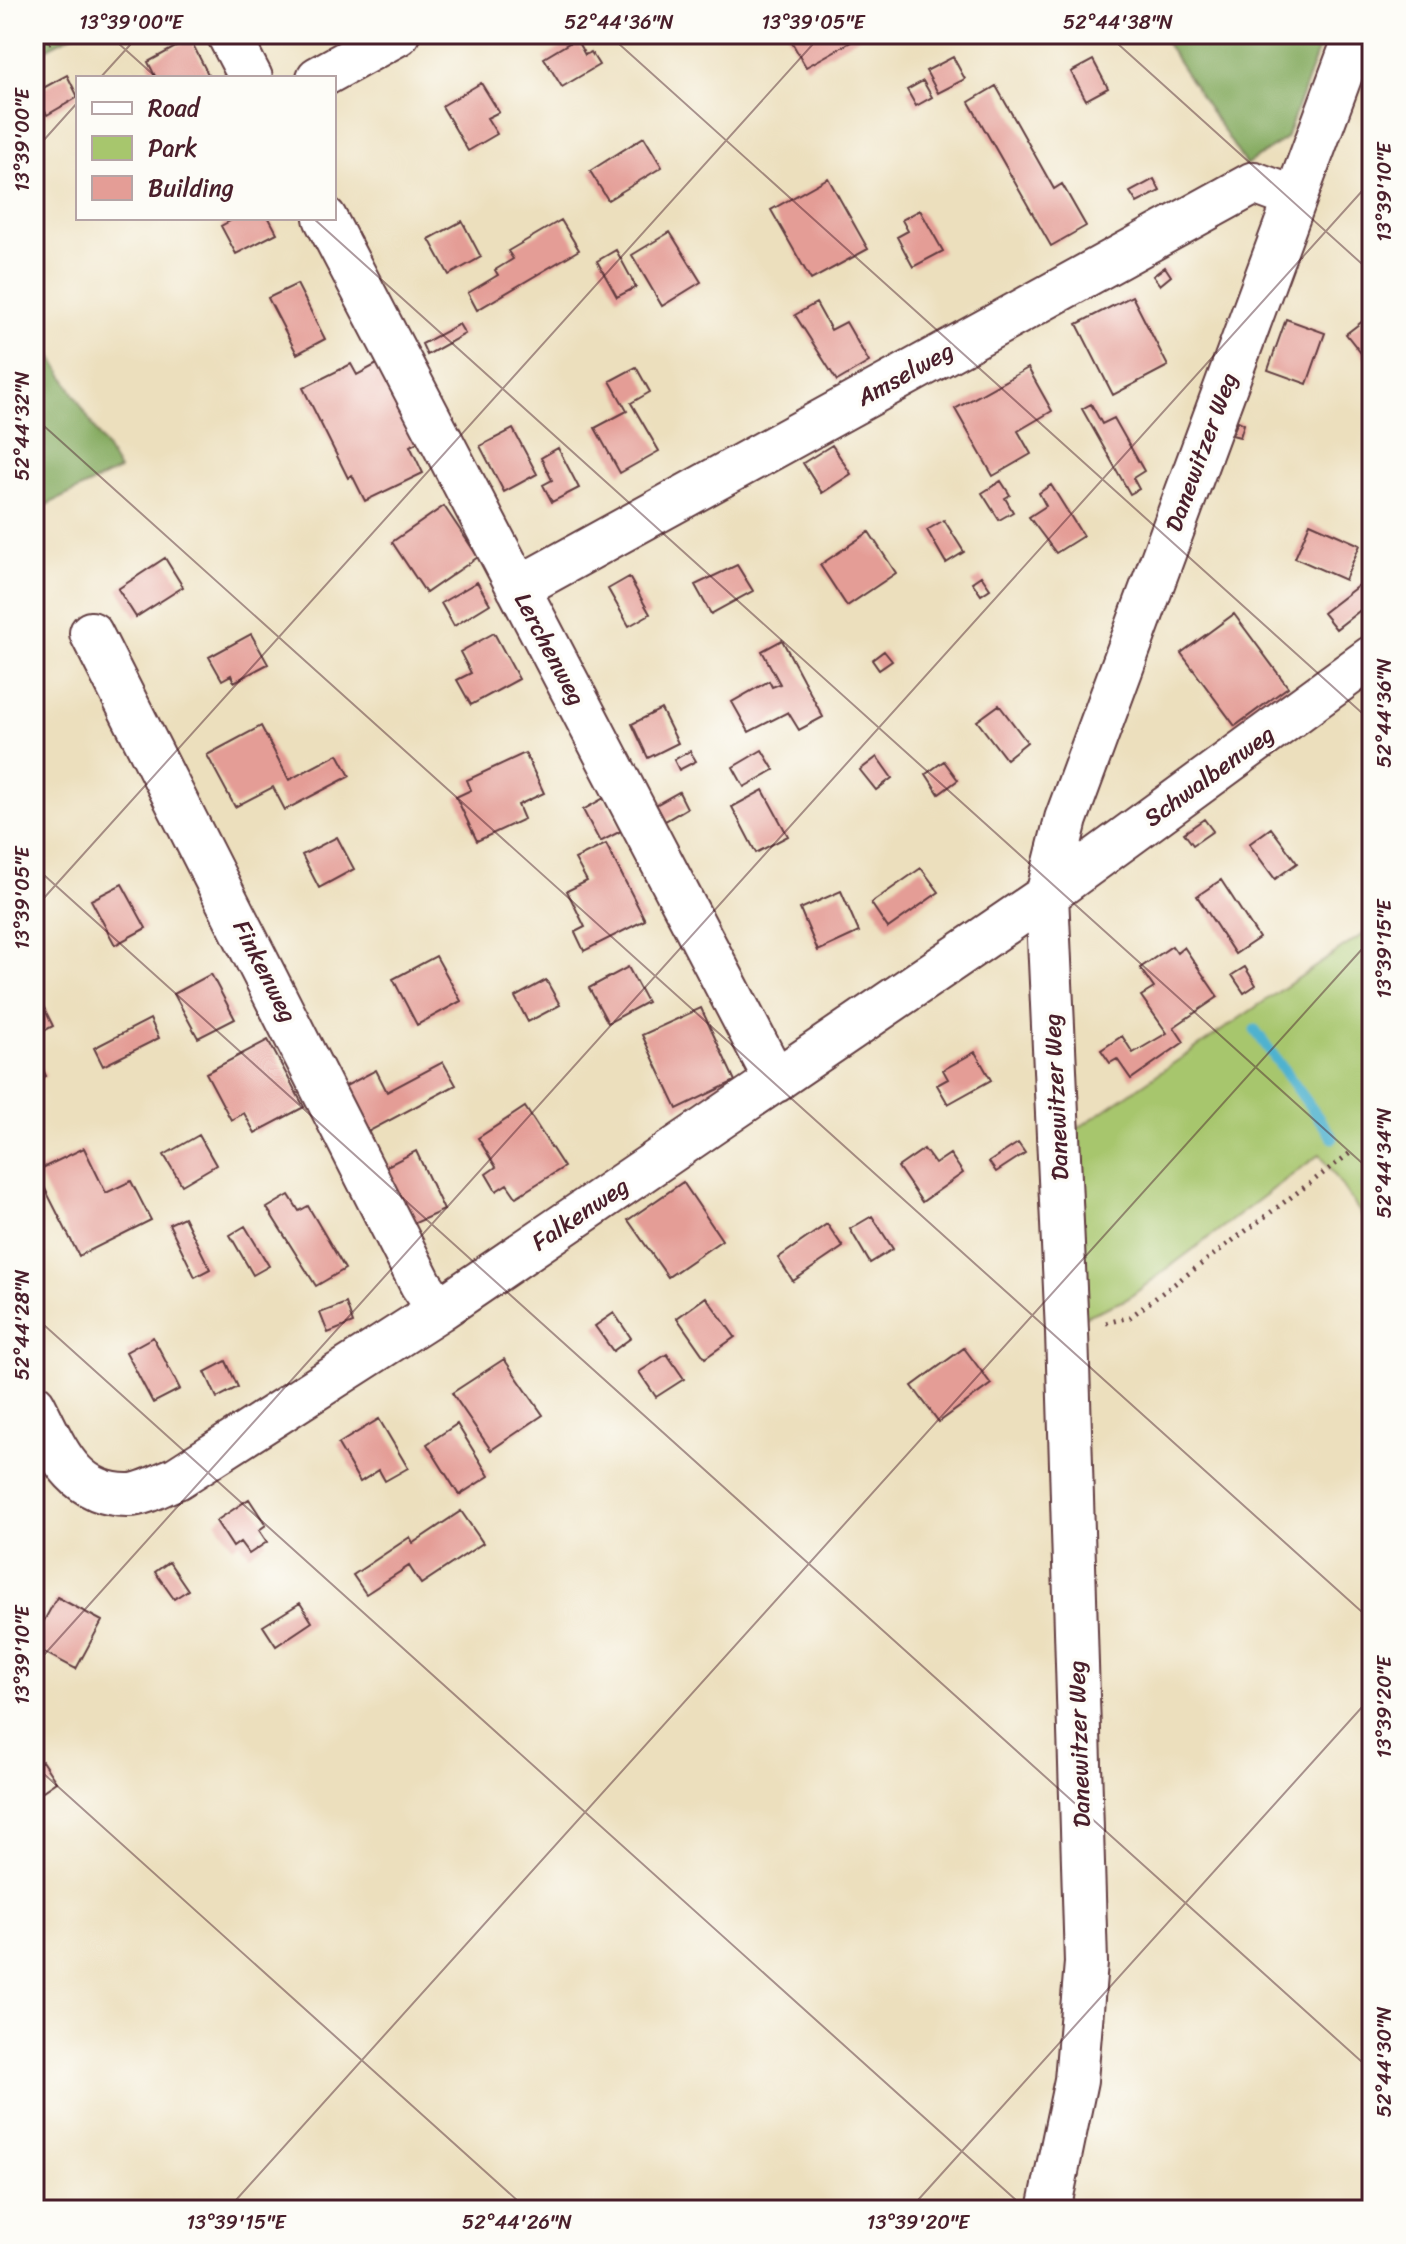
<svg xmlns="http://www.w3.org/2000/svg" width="1406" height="2244" font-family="Sriracha,sans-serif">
<rect width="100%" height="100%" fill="#fdfcf7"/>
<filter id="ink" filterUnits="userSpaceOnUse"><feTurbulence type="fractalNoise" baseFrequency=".0125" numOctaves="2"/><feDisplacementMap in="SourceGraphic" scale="16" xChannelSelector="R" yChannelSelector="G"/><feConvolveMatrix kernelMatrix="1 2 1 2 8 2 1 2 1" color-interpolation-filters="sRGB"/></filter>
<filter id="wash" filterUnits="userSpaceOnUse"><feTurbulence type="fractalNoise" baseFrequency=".006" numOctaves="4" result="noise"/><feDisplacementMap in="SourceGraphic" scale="32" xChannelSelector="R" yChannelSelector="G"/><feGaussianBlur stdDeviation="1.8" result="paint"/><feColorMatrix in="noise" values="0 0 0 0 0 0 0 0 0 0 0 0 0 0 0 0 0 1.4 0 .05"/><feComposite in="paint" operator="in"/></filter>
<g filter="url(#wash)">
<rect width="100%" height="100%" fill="#ecdfbd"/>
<path fill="#a7c66d" stroke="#78724c" stroke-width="2" d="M1372,928V1230L1320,1154L1127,1299L1081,1318L1074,1131Z"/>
<path fill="#85ab60" stroke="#686546" stroke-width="2" d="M34,34H74L34,55Z
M1160,34H1324L1286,138L1246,165Z
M34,326L119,470L34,511Z"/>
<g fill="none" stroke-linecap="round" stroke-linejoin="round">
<path stroke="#50b2cf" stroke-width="11" d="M1255,1030L1333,1138
M1367,1186L1372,1193"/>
</g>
<g id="blocks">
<path fill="#e49d96" d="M787,34H865L806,67Z
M190,39L210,78H156L148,62Z
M576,39L585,55L591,52L599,65L562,87L544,58Z
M953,57L965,79L938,93L926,71Z
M1093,60L1108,88L1086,100L1071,72Z
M67,75L78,97L47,115L34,93Z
M923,81L932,97L916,106L907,90Z
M481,83L499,112L487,118L497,134L468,151L442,106Z
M996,86L1054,189L1062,184L1086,226L1051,246L969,102Z
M644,137L662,167L608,200L590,171Z
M828,178L868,249L811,280L771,210Z
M1154,179L1160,191L1137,203L1130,192Z
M920,210L943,251L913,267L897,237L908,231L902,220Z
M228,218H269L277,233L236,254L221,226L230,221Z
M561,220L579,250L477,310L468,293L498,275L495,270L513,259L508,251Z
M462,221L481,257L449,275L429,239Z
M670,232L701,282L662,306L632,255Z
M616,250L636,287L617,297L597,261Z
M1165,267L1171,276L1160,285L1153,276Z
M297,284L325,339L297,354L268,298Z
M1132,296L1168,366L1113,395L1077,324Z
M816,303L831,330L846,322L869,362L837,381L795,315Z
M1372,314V367L1346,334Z
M1286,319L1325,333L1307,384L1268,370Z
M459,324L465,334L427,355L422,344Z
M379,363L418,442L410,446L423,473L365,501L352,475L348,478L303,388L351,364L357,375Z
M636,367L650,392L631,403L659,451L620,473L595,428L627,411L610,381Z
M1028,368L1052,411L1018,431L1031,454L993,476L955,409Z
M1091,404L1102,424L1114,418L1144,471L1133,478L1139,489L1130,494L1082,409Z
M1238,421L1244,424L1240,437L1232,435Z
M513,429L537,474L504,492L480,446Z
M832,445L851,474L822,493L803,463Z
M558,448L579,488L552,502L543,485L552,480L541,458Z
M1001,481L1010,495L1005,498L1013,512L999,520L982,493Z
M1051,485L1083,536L1056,553L1029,517L1046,506L1039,493Z
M444,506L478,557L426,593L392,542Z
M944,520L964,552L946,563L927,530Z
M1310,523L1360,545L1345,580L1295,558Z
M869,532L896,573L847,606L820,565Z
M165,558L183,587L136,617L118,589Z
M737,565L753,591L711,614L695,585Z
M1372,575V601L1336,629L1323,613Z
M981,576L990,589L981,595L972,582Z
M629,577L650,614L629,626L608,589Z
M477,582L490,604L454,626L441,603Z
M1234,614L1288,687L1235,726L1181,653Z
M494,633L519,679L471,705L457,680L471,673L460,652Z
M251,634L268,664L234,682L231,675L222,680L209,657Z
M782,640L823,717L799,730L788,712L749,732L732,702L769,681L772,687L780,684L762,651Z
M884,651L892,661L879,670L872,660Z
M999,705L1027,742L1006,759L977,721Z
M661,709L678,743L648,758L632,724Z
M261,726L289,780L338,754L350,776L285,810L273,787L235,807L207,755Z
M762,750L774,770L744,787L733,767Z
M690,751L696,761L679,770L674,760Z
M525,753L544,793L518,805L524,819L477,841L456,797L471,790L467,780Z
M877,757L892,778L876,790L860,770Z
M944,761L958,780L939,794L926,774Z
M763,790L788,836L756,853L732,807Z
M679,792L687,808L665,821L656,805Z
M604,798L621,831L600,842L583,810Z
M34,804L45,824L34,830Z
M1204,819L1213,831L1193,845L1184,833Z
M1271,828L1297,863L1275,879L1249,844Z
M337,837L354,869L319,888L302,855Z
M606,844L645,920L584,951L575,932L585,927L567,891L587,881L575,859Z
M921,868L939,892L888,928L871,903Z
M1221,880L1259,938L1235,954L1197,896Z
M122,884L146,928L115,945L91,900Z
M841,891L859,932L818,951L800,909Z
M1172,946L1177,953L1184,947L1218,997L1174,1027L1184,1042L1131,1079L1117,1059L1110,1063L1101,1050L1122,1036L1133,1053L1167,1033L1141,996L1154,988L1140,968Z
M436,956L461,1001L417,1025L393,979Z
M628,967L647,1002L608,1023L589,988Z
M1245,967L1256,985L1244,993L1232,975Z
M211,974L235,1019L198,1038L174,994Z
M546,980L560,1005L528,1022L515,997Z
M39,998L53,1026L34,1036V1000Z
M701,1008L735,1081L677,1109L642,1035Z
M150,1019L159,1038L103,1066L94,1048Z
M268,1040L304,1107L255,1133L244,1113L231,1120L206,1073Z
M975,1052L991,1080L948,1104L937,1085L948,1079L943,1070Z
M38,1060L46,1076L34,1082V1062Z
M443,1062L456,1085L364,1134L340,1089L376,1070L387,1092Z
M525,1107L564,1167L516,1197L507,1184L496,1191L486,1174L496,1167L478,1138Z
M199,1135L216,1165L182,1185L164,1155Z
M1018,1143L1025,1153L996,1172L989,1162Z
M84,1148L106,1193L131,1181L151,1220L79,1256L36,1171Z
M924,1149L935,1164L950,1154L963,1173L922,1202L898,1167Z
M416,1151L444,1210L413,1224L385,1167Z
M683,1182L722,1240L668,1277L628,1220Z
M289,1195L299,1211L308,1206L345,1269L316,1286L267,1208Z
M872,1216L893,1249L870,1263L850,1229Z
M184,1217L210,1269L195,1277L169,1224Z
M827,1224L843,1247L793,1281L778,1258Z
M245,1226L269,1266L253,1275L230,1235Z
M706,1297L735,1337L705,1358L677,1318Z
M346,1303L353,1323L328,1333L320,1313Z
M614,1313L631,1338L613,1351L595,1326Z
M153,1337L180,1389L153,1403L126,1352Z
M964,1348L991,1384L939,1422L912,1386Z
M667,1354L684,1379L656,1397L639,1372Z
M504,1359L543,1415L491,1450L452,1393Z
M226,1361L238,1387L217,1398L205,1372Z
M379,1419L408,1468L385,1481L379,1470L360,1482L338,1444Z
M457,1424L489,1476L459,1495L427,1444Z
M249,1499L266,1525L259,1530L267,1542L249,1554L240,1542L233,1547L216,1521Z
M461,1511L483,1543L421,1584L409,1566L366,1594L353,1575L410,1537L413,1543Z
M169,1562L188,1590L174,1599L155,1572Z
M57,1597L102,1621L76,1669L34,1647V1639Z
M300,1603L312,1622L276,1646L263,1626Z
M42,1761L56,1782L34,1797V1766Z"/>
</g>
</g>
<g filter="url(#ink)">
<use href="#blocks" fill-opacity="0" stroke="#623c41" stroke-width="2"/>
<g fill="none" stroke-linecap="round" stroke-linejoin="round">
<g stroke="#623c41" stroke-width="46">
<path id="minor" d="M228,34L251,78
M318,78L398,34
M325,218L776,1081
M518,588L1254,183L1295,198
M91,633L421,1284L439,1310
M34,1405C56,1448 72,1496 129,1495C144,1495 163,1483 177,1478L439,1310L1047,895L1372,657
M1049,2210L1076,2080L1086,1963L1067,1332L1047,895L1066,819L1356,34"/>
</g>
<path stroke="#623c41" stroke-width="5" stroke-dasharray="2 6" stroke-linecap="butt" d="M34,49L67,34
M1106,1323L1130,1317L1353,1151"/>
<use href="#minor" stroke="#fff" stroke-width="42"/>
</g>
</g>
<path fill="none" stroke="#4a1f2b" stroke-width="2" stroke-opacity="0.45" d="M108,34L157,78M608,34L1372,722M1107,34L1372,273M100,78L140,34M34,151L78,102M313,218L1372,1172M34,417L1372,1621M34,866L1372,2071M34,909L822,34M34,1316L1027,2210M34,1666L1372,180M34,1765L528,2210M227,2210L1372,938M909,2210L1372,1696"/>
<g text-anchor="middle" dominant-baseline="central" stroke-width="7" stroke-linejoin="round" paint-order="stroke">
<g font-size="24" fill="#4a1f2b" stroke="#fdfcf7">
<text transform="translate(905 374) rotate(-29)">Amselweg</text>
<text transform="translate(1201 452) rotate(-70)">Danewitzer Weg</text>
<text transform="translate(550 649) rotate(62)">Lerchenweg</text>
<text transform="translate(1209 776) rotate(-36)">Schwalbenweg</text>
<text transform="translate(265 971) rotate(63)">Finkenweg</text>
<text transform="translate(1056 1097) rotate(-93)">Danewitzer Weg</text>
<text transform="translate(580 1214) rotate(-34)">Falkenweg</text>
<text transform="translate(1079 1744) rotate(-92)">Danewitzer Weg</text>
</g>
</g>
<rect width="1406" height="2244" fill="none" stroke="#fdfcf7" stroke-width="88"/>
<rect x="76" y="76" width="260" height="144" fill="#fdfcf7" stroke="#b5a4a5" stroke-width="2"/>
<rect x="92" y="102" width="40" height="12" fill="#ffffff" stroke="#b5a4a5" stroke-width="2"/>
<text x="148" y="116" font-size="24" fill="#4a1f2b">Road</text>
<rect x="92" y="136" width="40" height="24" fill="#a7c66d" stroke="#b5a4a5" stroke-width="2"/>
<text x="148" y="156" font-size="24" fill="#4a1f2b">Park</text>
<rect x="92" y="176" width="40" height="24" fill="#e49d96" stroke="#b5a4a5" stroke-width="2"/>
<text x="148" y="196" font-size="24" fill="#4a1f2b">Building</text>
<rect x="44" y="44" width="1318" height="2156" fill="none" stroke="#4a1f2b" stroke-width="3"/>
<g font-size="20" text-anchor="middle" fill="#4a1f2b">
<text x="131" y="29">13°39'00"E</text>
<text x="619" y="29">52°44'36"N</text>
<text x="813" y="29">13°39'05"E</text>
<text x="1118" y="29">52°44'38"N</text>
<text transform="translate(22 140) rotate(-90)" y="7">13°39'00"E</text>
<text transform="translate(1384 192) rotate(-90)" y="7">13°39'10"E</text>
<text transform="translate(22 426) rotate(-90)" y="7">52°44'32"N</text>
<text transform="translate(1384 713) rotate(-90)" y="7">52°44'36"N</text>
<text transform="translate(22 898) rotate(-90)" y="7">13°39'05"E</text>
<text transform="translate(1384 949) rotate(-90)" y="7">13°39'15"E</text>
<text transform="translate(1384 1163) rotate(-90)" y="7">52°44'34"N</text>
<text transform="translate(22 1325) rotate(-90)" y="7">52°44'28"N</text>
<text transform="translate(22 1655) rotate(-90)" y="7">13°39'10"E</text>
<text transform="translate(1384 1707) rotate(-90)" y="7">13°39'20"E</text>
<text transform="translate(1384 2062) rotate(-90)" y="7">52°44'30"N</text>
<text x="236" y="2229">13°39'15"E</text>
<text x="517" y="2229">52°44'26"N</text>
<text x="918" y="2229">13°39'20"E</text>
</g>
</svg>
